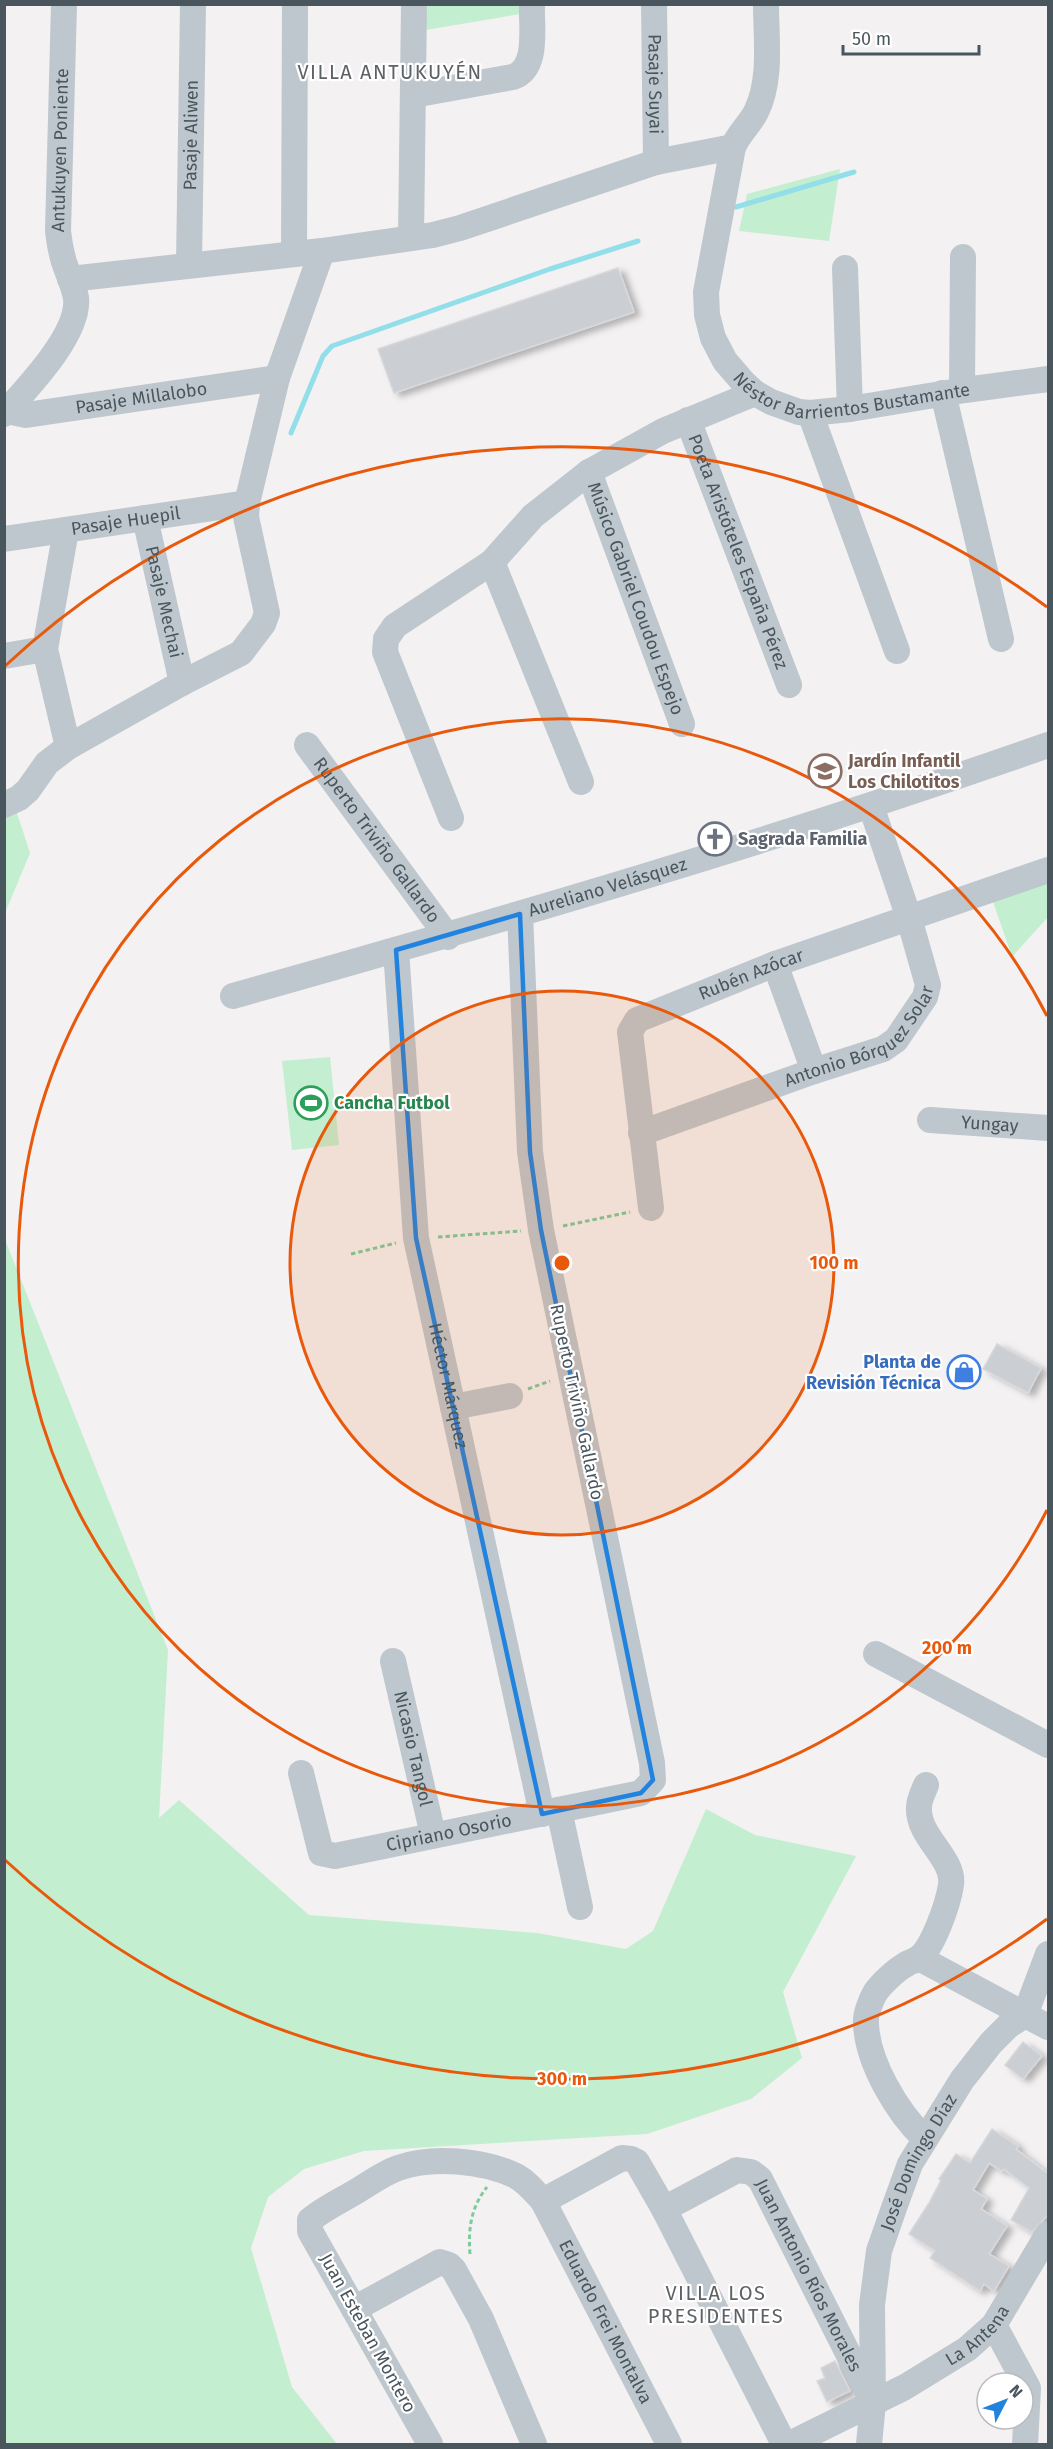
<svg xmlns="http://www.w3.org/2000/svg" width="1053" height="2449" font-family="'Fira Sans',sans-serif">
<defs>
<filter id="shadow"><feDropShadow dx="6" dy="3.5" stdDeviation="3" flood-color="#0004"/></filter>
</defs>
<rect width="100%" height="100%" fill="#f3f1f2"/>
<path fill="#c3eed0" d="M426,5H520V14L426,30Z
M840,169L829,241L739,231L747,194Z
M16,810L30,853L5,913V815Z
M1048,870V917L1012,957L989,890Z
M330,1057L339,1145L292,1150L282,1061Z
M4,1237L168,1650L159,1818L179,1800L309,1915L537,1933L626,1949L653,1931L706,1809L755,1835L856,1856L783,1992L802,2058L751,2099L647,2134L364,2151L304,2169L268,2197L251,2248L292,2387L337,2444H5Z"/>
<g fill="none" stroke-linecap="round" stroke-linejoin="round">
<path stroke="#92dee9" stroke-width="5" d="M736,207L854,172
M291,433L323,356L332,346L550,269L638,241"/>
</g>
<path fill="#cbcfd3" stroke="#d6d8dc" stroke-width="1.5" filter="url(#shadow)" d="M618,268L634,312L394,393L378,349Z
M997,1344L1041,1368L1028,1393L983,1369Z
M1023,2042L1042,2056L1023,2079L1005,2065Z
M992,2129L1018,2146L1016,2149L1048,2174V2215L1032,2232L1011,2220L1029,2188L1004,2169L1002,2171L989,2163L973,2190L987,2199L981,2209L1007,2226L989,2254L1009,2266L994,2291L984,2284L980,2291L930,2258L935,2251L909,2234L929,2203L941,2180L939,2179L956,2154L970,2163Z
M835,2361L850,2391L827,2402L817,2381L825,2378L821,2368Z"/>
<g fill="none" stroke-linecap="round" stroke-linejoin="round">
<path stroke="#7ccb9d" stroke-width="3" stroke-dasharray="4.5 3" stroke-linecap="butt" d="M563,1226L630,1212
M438,1237L521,1231
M351,1254L396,1243
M528,1389L550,1381
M470,2254C468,2229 471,2207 487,2187"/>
<g stroke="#bec7cd" stroke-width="26">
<path id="s1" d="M654,4L656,162"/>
<path id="s2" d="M766,4C766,39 772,80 756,112C750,124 739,133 733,147L706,292L707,315L713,338L725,361L743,382L755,393L771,402L799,412L810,413L850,409L965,390L1048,379"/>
<path d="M413,95L513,77C539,68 531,27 532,4"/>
<path d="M411,238L414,4"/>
<path d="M294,253L295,4"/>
<path id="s3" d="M189,264L193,4"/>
<path d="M845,268L850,409"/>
<path d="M70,279L322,251L433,235L460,228L656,162L733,147"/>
<path d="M962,390L963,257"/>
<path d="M943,393L1001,639"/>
<path id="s4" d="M7,411L26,415L277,378"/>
<path d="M810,413L897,651"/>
<path id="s5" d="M4,414C27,388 80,334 76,298C74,286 68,274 64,262C61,252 59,241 58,231L64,4"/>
<path id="s6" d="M688,420L789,685"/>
<path id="s7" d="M589,472L682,724"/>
<path id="s8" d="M145,518L182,683"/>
<path d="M66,530L45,649L68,747"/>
<path id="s9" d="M4,539L247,503"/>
<path d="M492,562L581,782"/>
<path d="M4,656L45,649"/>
<path id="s10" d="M307,745L448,937"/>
<path d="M4,805L19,798L28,790L47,763L68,747L182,683L241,653L263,624L267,613L246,517L247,503L277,378L322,251"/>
<path d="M451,818L385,652L386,639L395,626L492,562L533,516L589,472L663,431L755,393"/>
<path id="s11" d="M396,950L416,1238L542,1814"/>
<path d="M775,964L814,1071"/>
<path id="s12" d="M233,996C507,919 780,839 1048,745"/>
<path id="s13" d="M930,1120L1048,1128"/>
<path id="s14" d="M641,1133L814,1071L883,1049L896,1040L925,997L928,985L909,918L871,806"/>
<path id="s15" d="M651,1208L630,1032L637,1020L775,964L1048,870"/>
<path d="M453,1407L510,1396"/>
<path d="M876,1654L1048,1745"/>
<path id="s16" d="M393,1661L433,1835"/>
<path id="s17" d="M301,1773L321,1853L335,1856L641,1793L653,1780L652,1763L541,1230L530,1152L520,914"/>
<path d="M559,1810L580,1907"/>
<path d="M919,1958L1048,2027"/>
<path d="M925,2139C897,2112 867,2062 866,2023C865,2015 871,2000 875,1993C881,1984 896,1970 905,1965C909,1962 914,1961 918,1959C933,1948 948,1904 951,1885C955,1858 917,1837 919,1807C919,1800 923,1792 926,1785"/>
<path id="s18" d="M543,2201L669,2444"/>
<path id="s19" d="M664,2209L737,2170L751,2172L760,2179L870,2397"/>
<path d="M354,2309L440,2262L449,2265L454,2270L481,2319L534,2444"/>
<path d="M994,2325L1028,2388L1025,2444"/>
<path d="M430,2444L310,2231V2220C322,2210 336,2203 350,2195C365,2187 381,2174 398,2168C432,2156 483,2160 516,2176C527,2182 535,2192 543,2201L622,2158L631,2159L637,2162L664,2209L784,2444"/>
<path id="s20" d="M790,2444L905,2387L967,2349L994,2325L1048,2234"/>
<path id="s21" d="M869,2444L873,2403L872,2305L879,2251L894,2208L910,2164L962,2080L991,2043L1008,2026L1025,2015L1048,1954"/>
</g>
</g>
<path fill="none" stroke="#2183de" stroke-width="4.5" stroke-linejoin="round" d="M520,914L530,1152L541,1230L653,1780L641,1793L542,1814L416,1238L396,950Z"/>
<circle cx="562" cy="1263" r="272" fill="#e8590c" fill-opacity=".12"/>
<g fill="none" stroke="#e8590c" stroke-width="3">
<circle cx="562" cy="1263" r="272"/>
<path d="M1047 1510A544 544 0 1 1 1047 1016"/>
<path d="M1047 1919A816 816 0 0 1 5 1860M5 666A816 816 0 0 1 1047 607"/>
</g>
<defs>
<g id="school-ring" transform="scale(1.725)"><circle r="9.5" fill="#fff" stroke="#8d6e63" stroke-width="1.5"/><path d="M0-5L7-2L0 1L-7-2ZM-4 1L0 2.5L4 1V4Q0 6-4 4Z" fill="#8d6e63"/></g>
<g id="church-ring" transform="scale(1.725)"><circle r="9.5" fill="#fff" stroke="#6b7280" stroke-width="1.5"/><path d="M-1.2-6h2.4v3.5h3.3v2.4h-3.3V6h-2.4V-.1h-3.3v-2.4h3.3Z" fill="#6b7280"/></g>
<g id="stadium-ring" transform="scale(1.725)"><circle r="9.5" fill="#fff" stroke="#2e9e5b" stroke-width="1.5"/><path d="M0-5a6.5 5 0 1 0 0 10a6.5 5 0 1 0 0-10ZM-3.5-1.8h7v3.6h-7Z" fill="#2e9e5b"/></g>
<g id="shop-ring" transform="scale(1.725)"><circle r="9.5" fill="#fff" stroke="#3f7fe0" stroke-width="1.5"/><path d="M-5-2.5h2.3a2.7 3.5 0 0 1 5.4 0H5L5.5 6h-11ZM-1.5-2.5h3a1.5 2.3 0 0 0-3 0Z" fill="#3f7fe0"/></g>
</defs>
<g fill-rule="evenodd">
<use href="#school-ring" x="825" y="771"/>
<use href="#church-ring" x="715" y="839"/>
<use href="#stadium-ring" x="311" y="1103"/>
<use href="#shop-ring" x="964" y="1372"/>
</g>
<g text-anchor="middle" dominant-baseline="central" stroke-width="4.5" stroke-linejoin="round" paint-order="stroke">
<g font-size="18" fill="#4a565e" stroke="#fff">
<text stroke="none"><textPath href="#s1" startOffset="80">Pasaje Suyai</textPath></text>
<text stroke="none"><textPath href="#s3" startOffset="129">Pasaje Aliwen</textPath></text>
<text stroke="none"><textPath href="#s5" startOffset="290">Antukuyen Poniente</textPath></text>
<text stroke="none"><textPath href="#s2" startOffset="513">Néstor Barrientos Bustamante</textPath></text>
<text stroke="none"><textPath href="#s4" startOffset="136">Pasaje Millalobo</textPath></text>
<text stroke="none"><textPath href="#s9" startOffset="123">Pasaje Huepil</textPath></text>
<text stroke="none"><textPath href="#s6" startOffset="141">Poeta Aristóteles España Pérez</textPath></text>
<text stroke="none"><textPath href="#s7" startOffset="135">Músico Gabriel Coudou Espejo</textPath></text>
<text stroke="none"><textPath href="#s8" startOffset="86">Pasaje Mechai</textPath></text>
<text stroke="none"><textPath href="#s10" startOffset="118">Ruperto Triviño Gallardo</textPath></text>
<text stroke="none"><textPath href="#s12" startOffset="390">Aureliano Velásquez</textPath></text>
<text stroke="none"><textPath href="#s15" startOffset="314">Rubén Azócar</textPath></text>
<text stroke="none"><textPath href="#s14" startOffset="244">Antonio Bórquez Solar</textPath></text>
<text stroke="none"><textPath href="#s13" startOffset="60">Yungay</textPath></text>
<text stroke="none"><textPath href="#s11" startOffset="440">Héctor Márquez</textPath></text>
<text transform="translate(577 1402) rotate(78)">Ruperto Triviño Gallardo</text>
<text stroke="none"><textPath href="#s16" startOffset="90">Nicasio Tangol</textPath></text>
<text stroke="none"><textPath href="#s17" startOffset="213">Cipriano Osorio</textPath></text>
<text stroke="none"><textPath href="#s21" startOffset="291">José Domingo Díaz</textPath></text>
<text stroke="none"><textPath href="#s19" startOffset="216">Juan Antonio Ríos Morales</textPath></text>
<text stroke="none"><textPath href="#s18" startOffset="136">Eduardo Frei Montalva</textPath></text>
<text transform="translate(368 2333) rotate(61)">Juan Esteban Montero</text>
<text stroke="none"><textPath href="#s20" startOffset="218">La Antena</textPath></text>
</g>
<g font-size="18" font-weight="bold" fill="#785e54" stroke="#fff" text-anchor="start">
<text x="848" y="761">Jardín Infantil<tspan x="848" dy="21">Los Chilotitos</tspan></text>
</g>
<g font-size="18" font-weight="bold" fill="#5b616d" stroke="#fff" text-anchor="start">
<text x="738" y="839">Sagrada Familia</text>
</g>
<g font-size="18" font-weight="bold" fill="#27864d" stroke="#fff" text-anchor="start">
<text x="334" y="1103">Cancha Futbol</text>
</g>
<g font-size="18" font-weight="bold" fill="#366cbe" stroke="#fff" text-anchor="end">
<text x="941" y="1362">Planta de<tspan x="941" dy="21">Revisión Técnica</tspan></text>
</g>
<g font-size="20" letter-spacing="1.5" fill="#5e6266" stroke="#fff">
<text x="390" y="72">VILLA ANTUKUYÉN</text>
<text x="716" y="2293">VILLA LOS<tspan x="716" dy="23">PRESIDENTES</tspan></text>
</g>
</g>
<circle cx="562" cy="1263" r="9" fill="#e8590c" stroke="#fff" stroke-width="3"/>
<g font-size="18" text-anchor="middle" font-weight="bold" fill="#e8590c" stroke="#fff" stroke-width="4.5" stroke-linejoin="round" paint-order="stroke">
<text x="834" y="1269">100 m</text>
<text x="947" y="1654">200 m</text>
<text x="562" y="2085">300 m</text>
</g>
<rect width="1053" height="2449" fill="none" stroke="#4a565e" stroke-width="12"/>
<g transform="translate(1005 2401) rotate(48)"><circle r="28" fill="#ffffff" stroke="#b7bbbf" stroke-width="1.5"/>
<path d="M0-4.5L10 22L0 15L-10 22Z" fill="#2183de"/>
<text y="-9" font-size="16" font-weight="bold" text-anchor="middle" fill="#4a565e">N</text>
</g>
<path d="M843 45v9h136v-9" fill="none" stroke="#4a565e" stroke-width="3"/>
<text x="852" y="45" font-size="18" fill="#4a565e" stroke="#ffffff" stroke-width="4.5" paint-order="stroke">50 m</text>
</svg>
